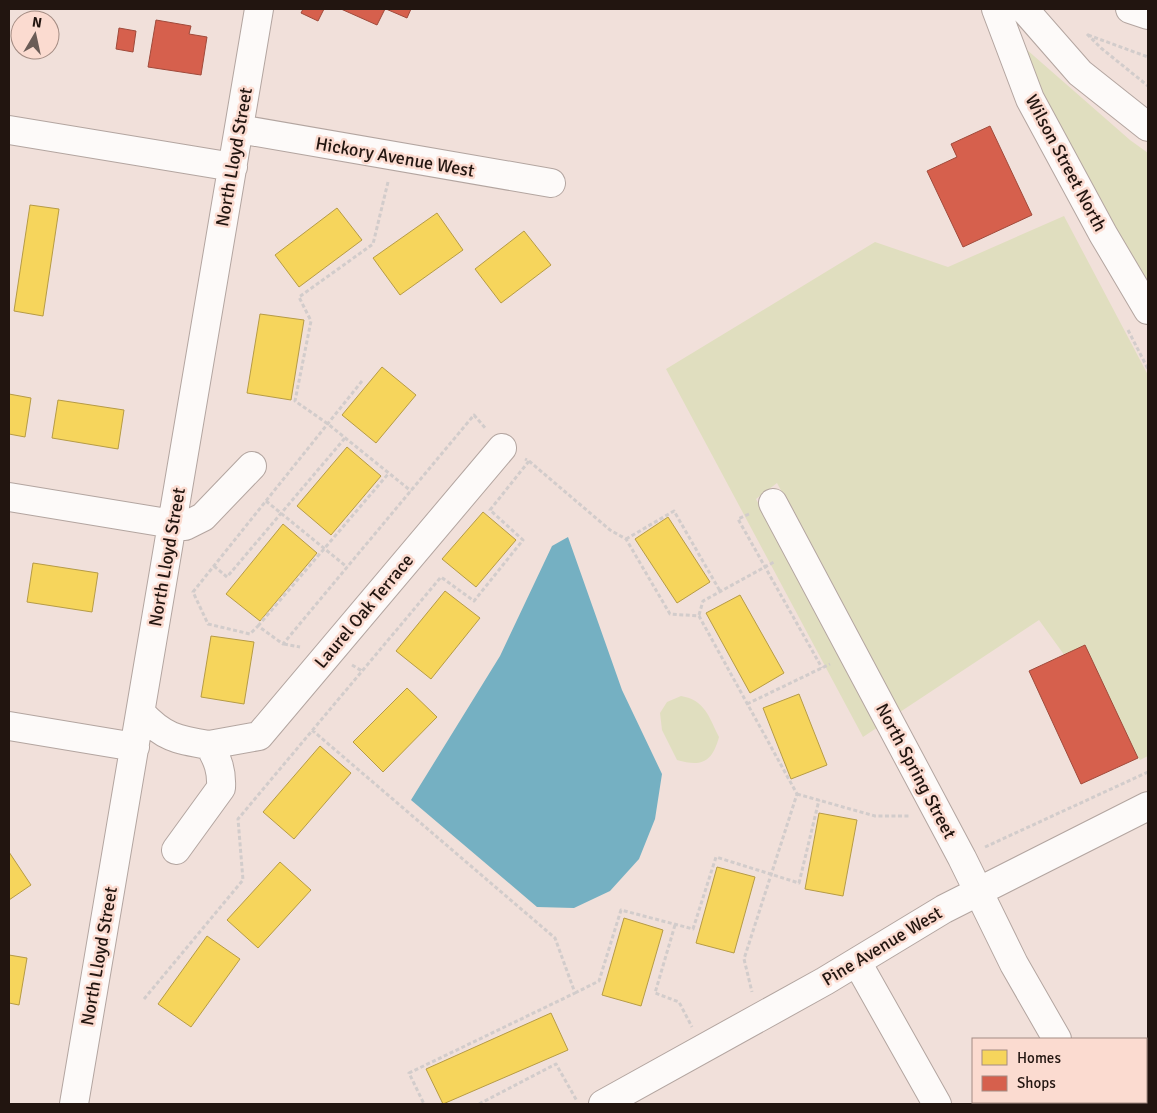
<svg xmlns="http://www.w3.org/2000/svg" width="1157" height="1113" font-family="Signika,sans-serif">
<rect width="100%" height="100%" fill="#f1e0da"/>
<path fill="#e0debf" d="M1026,49L1130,140L1148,153V297L1037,100Z
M1064,216L1148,375V756L1140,760L1039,620L900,712L777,483L756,499L878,727L863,737L666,369L875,242L948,267Z
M681,696C705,700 709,717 719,737C712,763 701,767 677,760L662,730L660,713L667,702Z"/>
<path fill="#75b0c2" d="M568,537L622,690L662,774L655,819L639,859L610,891L574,908L537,907L411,800L500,656L552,546Z"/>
<path fill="#f6d55c" stroke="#b69b45" d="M30,205L59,209L43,316L14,311Z
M337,208L362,240L299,287L275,255Z
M437,213L463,250L400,295L373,258Z
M524,231L551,265L501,303L475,269Z
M260,314L304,320L291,400L247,393Z
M382,367L416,395L376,443L342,415Z
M9,394L31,398L25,437L9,434Z
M58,400L124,410L118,449L52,438Z
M347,447L381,476L331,535L297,506Z
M483,512L516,540L476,587L442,559Z
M668,517L710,582L677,603L635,539Z
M283,524L317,553L260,621L226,594Z
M33,563L98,573L92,612L27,602Z
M445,591L480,618L431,679L396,651Z
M740,595L784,673L750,693L706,613Z
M211,636L254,642L244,704L201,697Z
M407,688L437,717L383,772L353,742Z
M799,694L827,765L791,779L763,708Z
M320,746L351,773L294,839L263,812Z
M819,813L857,820L843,896L805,889Z
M9,852L31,885L9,900Z
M280,862L311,890L258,948L227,920Z
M717,867L755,877L734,953L696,943Z
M624,918L663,930L641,1006L602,995Z
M207,936L240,959L191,1027L158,1004Z
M9,955L27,958L19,1005L9,1003Z
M551,1013L568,1050L443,1104L426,1069Z"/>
<path fill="#d6604d" stroke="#a04a3b" d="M303,9H324L318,21L301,13Z
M341,9H385L377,25Z
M386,9H411L407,18Z
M156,20L191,26L189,34L207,37L201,75L148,67Z
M119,28L136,31L133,52L116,49Z
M990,126L1032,215L963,247L927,171L957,157L951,144Z
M1085,645L1138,758L1081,784L1029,671Z"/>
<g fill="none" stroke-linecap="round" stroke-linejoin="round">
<g stroke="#b3a5a0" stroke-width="30">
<path id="minor" d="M996,9L1030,99L1103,234L1148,310
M1024,9L1080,73L1148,127
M239,129L551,183
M9,130L233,167
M9,497L185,526L203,517L252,466
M773,503L962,858L1014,964L1057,1039
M141,713C163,737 177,740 209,745C218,760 222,771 221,788L176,850
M9,726L135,747
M209,745L259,736L502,448
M857,962L937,1104
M1092,1102L1093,1104
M74,1104L259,9
M603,1104L825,981L944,909L1148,806"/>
</g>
<g stroke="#b3a5a0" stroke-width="30">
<path id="major" d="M1130,9L1148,15"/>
</g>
<path stroke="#d2cccb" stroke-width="3" stroke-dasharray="4 2.5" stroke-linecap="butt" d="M1087,34L1101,48L1148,86
M1088,35L1148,57
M388,182L373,244L299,297L311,321L295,401L328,424L411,491
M1128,330L1148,369
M362,381L193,592L208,624L250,634L258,626L283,644L474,415L486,429
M529,461L610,530L626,539L670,614L699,616L797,794L744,959L752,992
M266,501L347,567
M749,514L738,519L822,668
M626,539L674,511L720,591
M214,566L227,577L345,438
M699,615L703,601L774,562
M258,626L389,473
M284,644L300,647
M352,665L362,671
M747,704L830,664
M312,730L555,938L575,993L409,1073L424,1104
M797,794L875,816H910
M985,847L1148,772
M675,925L655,993L679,1002L692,1027
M575,993L599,981L621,910L693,929L716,857L799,883L819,800
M144,999L243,880L238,819L441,577L474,601L523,540L490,510L529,461L525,459
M479,1104L556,1064L577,1101"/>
<use href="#minor" stroke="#fdfaf9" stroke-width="28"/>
<use href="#major" stroke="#fdfaf9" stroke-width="28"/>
</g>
<g text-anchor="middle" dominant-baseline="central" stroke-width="5" stroke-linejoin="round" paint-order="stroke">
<g font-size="18" fill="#221510" stroke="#fbdbd0">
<text transform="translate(234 157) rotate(-80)">North Lloyd Street</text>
<text transform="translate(395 157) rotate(10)">Hickory Avenue West</text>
<text transform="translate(1066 163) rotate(62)">Wilson Street North</text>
<text transform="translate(167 557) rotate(-80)">North Lloyd Street</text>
<text transform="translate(364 611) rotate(-50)">Laurel Oak Terrace</text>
<text transform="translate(916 771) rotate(62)">North Spring Street</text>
<text transform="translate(882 946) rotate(-31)">Pine Avenue West</text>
<text transform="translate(99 956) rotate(-80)">North Lloyd Street</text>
</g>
</g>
<rect width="1157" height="1113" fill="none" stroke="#221510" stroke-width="20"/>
<rect x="972" y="1038" width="175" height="65" fill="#fbdbd0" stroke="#a48c83"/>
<rect x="982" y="1050" width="25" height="15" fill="#f6d55c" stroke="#a48c83"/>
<text x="1017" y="1063" font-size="15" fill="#221510">Homes</text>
<rect x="982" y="1076" width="25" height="15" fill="#d6604d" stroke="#a48c83"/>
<text x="1017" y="1088" font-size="15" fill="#221510">Shops</text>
<g transform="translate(35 35) rotate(9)"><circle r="24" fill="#fbdbd0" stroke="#a48c83"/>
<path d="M0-4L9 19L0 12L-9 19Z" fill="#6a5c57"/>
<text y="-8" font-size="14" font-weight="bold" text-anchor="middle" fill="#221510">N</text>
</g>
</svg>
